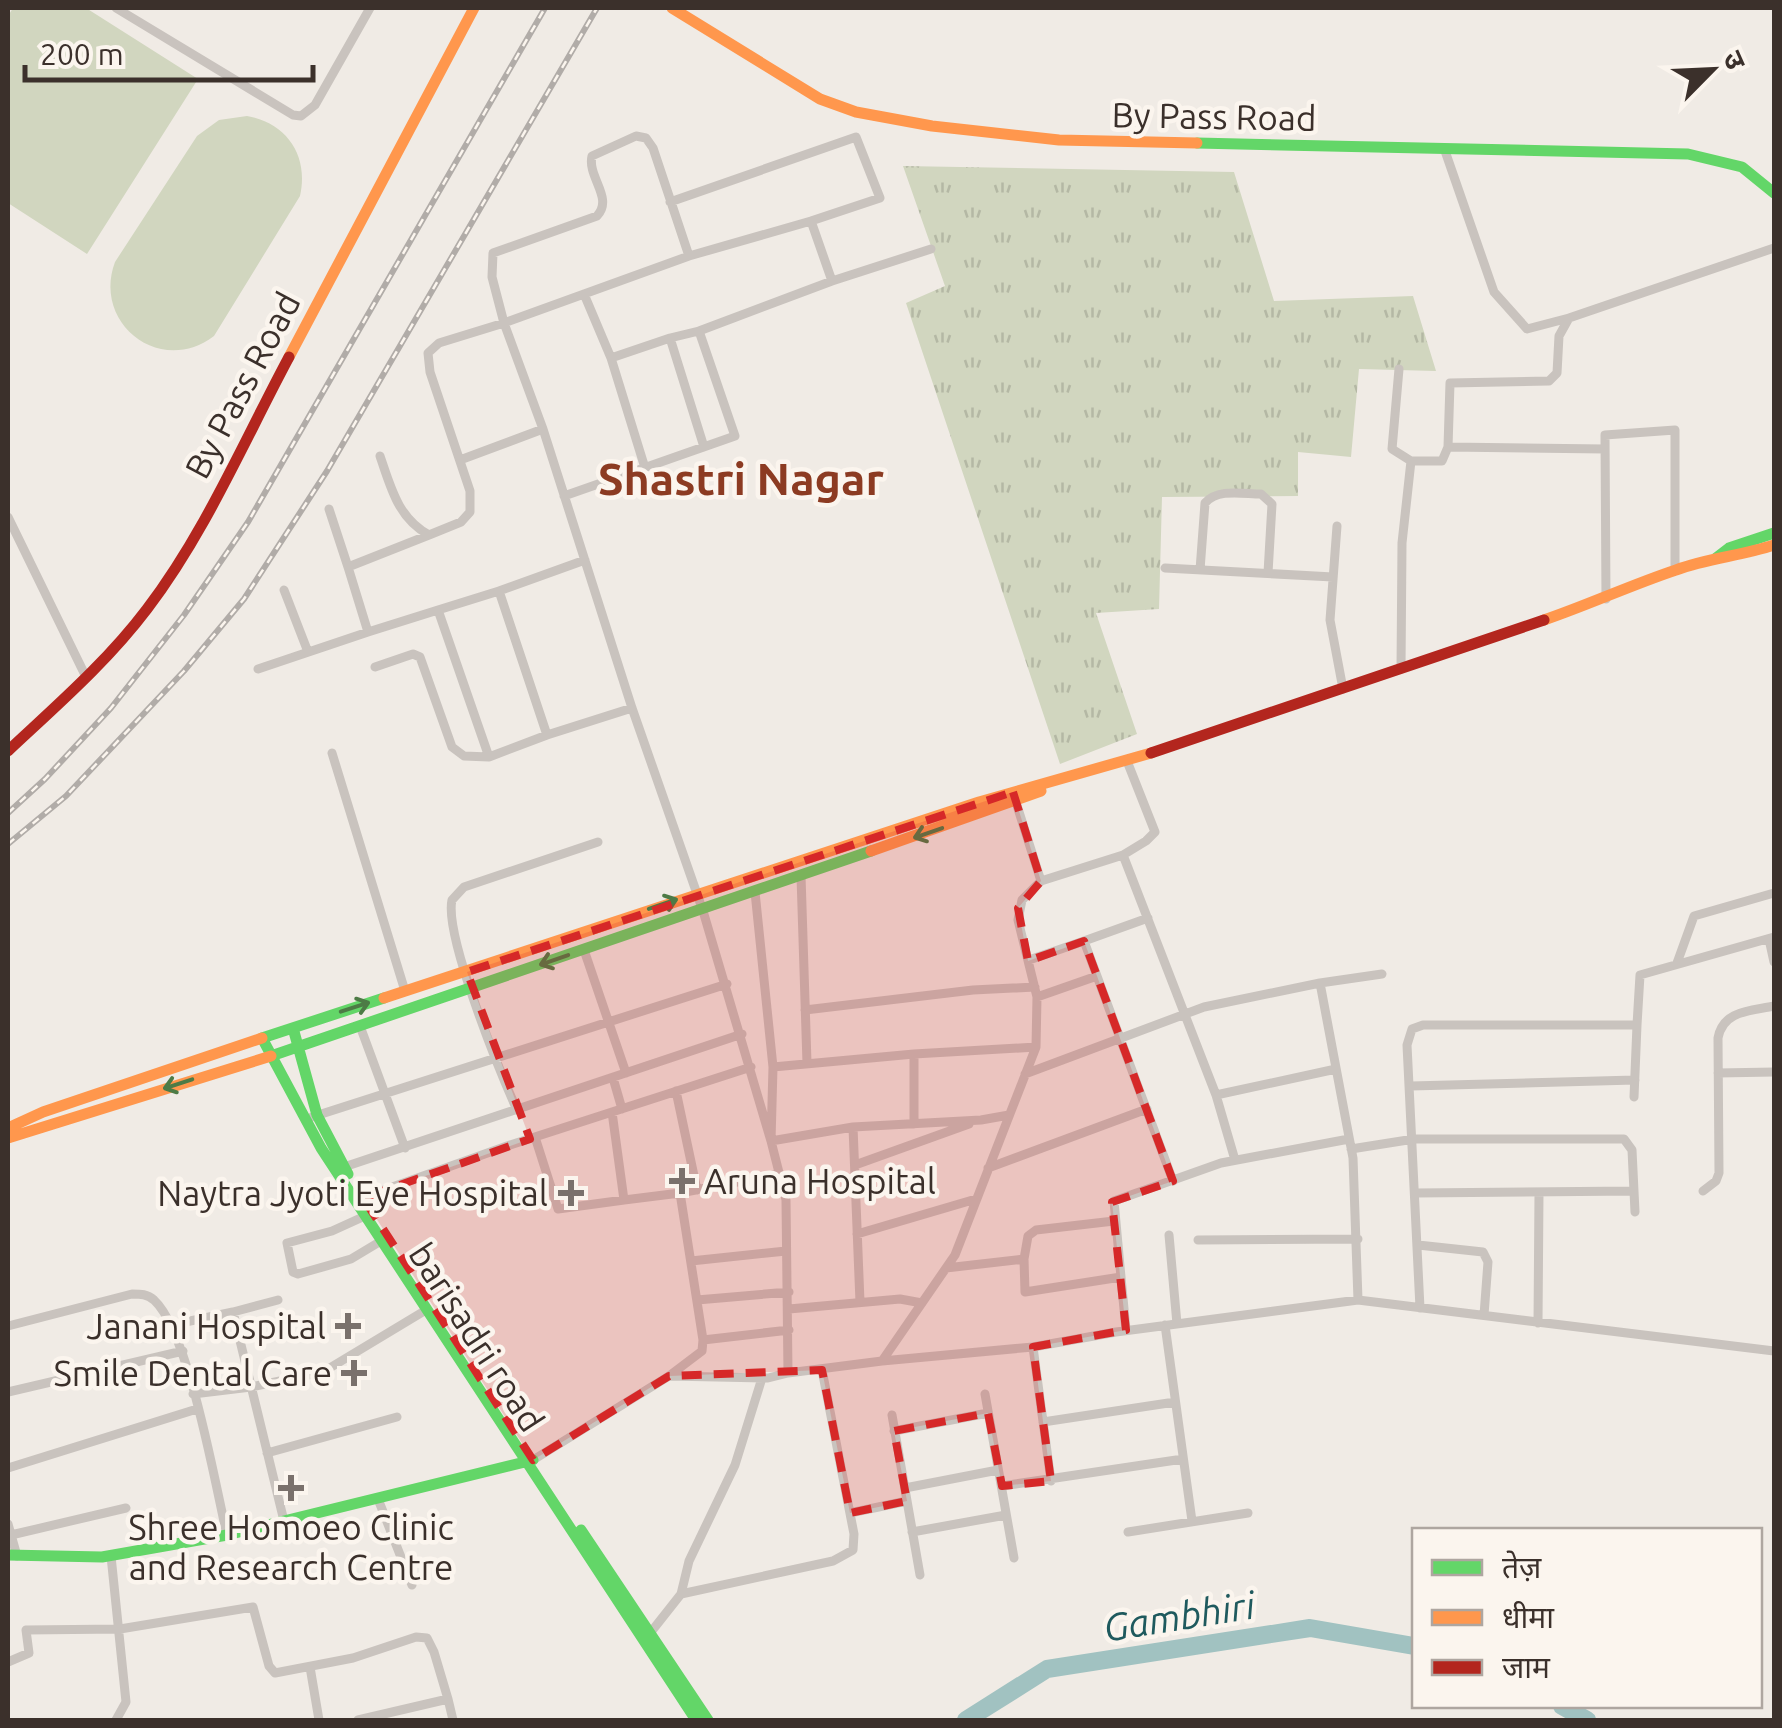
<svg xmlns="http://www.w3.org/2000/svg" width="1782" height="1728" font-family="Ubuntu,'Noto Sans Devanagari',sans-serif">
<defs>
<pattern id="park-tufts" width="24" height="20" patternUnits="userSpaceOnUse" patternTransform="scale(2.5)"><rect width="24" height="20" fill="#d1d6bf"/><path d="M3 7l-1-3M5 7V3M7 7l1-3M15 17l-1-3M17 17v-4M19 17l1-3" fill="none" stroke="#b4b8a4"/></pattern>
</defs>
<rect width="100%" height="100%" fill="#f0ebe5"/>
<path fill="url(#park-tufts)" d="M903,166L1234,172L1274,301L1413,296L1436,371L1359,369L1351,457L1298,452V496L1162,497L1159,609L1096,613L1137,734L1060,764L906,303L945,286Z"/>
<path fill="#d1d6bf" d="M13,8H86L198,79L87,254L8,203V16Z
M247,116C287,123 309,156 300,196L214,336C160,377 92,323 115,262L197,136L219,120Z"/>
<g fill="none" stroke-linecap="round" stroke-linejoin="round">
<path stroke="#a1c2c1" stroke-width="18" d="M1562,1706L1587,1720
M966,1720L1047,1669L1310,1628L1414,1646"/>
<path stroke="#c9c3be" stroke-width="9" d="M116,8L293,115L301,116L315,105L370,8
M1444,148L1494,292L1527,329L1569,318
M670,202L856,137L880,198L811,221L832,281L699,331
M689,256L811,221
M832,281L931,249
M584,294L611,358
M1399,369L1392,449L1411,461
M1448,447L1450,383L1549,381L1557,373L1559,336L1569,318L1774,248
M380,456C391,488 398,518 429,535L461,522L470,512V491L430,372L428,353L439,343L504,323L492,277L493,253L597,216C614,198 587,177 592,156L636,136L646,138L653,148L689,256L504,323L543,429L460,460
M645,468L611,358L670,338
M564,496L735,436L699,331L670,338L704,447
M329,509L348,567
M8,517L86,677
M1337,526L1330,620L1343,689
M429,535L348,567L368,632L438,610
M585,560L499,591L547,735L632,708
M1165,568L1333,577
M1200,570L1205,503C1218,488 1243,494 1261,494L1272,504L1268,573
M284,590L308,652
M499,591L438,610L489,757L547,735
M1606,599L1605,435L1675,430V570
M375,667L413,654L420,657L452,747L464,756L489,757
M258,669L368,632
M1401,669L1402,543L1411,461H1442L1448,447L1605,449
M332,753L405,991
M1127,761L1155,832L1146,841L1123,855L1216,1095L1235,1160
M801,876L807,1063
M1041,881L1123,855
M755,892L773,1067L771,1141L853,1127L981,1120L1009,1115
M1148,918L1084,941L1173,1181
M1769,939L1774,962
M584,950L626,1073
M1029,960L1084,941
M1677,963L1694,916L1774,893
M1320,983L1382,974
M1037,997L1097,976
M805,1010L973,990L1035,987
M360,1026L405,1148
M773,1067L914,1054
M1718,1073L1774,1072
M1025,1074L1204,1007L1320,983L1353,1158L1358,1300
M613,1078L622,1109
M1411,1086L1635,1080
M676,1091L697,1190
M1216,1095L1336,1069
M1634,1097L1637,1025
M517,1110C500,1072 444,935 452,900L464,887L598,842
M312,1117L727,984
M914,1124V1054L1036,1047
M853,1127L860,1302
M535,1137L558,1209L624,1200L612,1112
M1351,1149L1414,1139H1624L1632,1150L1635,1212
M855,1165L969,1124
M341,1168L742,1034
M988,1168L1147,1109
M1703,1191L1716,1181L1719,1173L1718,1038C1723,1010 1751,1011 1774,1006
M1416,1193L1634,1191
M356,1200L507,1146L751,1067
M624,1200L680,1193
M365,1216L332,1231L287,1243L293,1272L298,1274L351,1259L381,1241
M857,1234L976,1199
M1169,1235L1177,1324
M1198,1240L1358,1239
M1418,1245L1483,1252L1488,1262L1484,1315
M1024,1259L1028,1236L1036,1230L1114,1221
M691,1261L786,1251
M946,1268L1024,1259L1025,1292L1121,1277L1126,1330
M1121,1277L1114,1201L1221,1163L1349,1139
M697,1300L789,1292
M1420,1308L1407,1045L1412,1029L1423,1025H1637L1640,975L1774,937
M789,1309L900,1299L922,1303
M233,1312L278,1300
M1538,1323L1539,1193
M171,1325L233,1312L284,1521
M1165,1325L1192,1521
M8,1326L132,1294C141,1294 147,1294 154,1300C189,1332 215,1484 227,1535
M703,1340L789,1330
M1033,1347L1051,1481
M882,1361L1033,1347L1116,1332L1358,1300L1774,1351
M788,1373L882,1361L955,1255L1036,1047L1037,997L1018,920L1022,900L1041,881L1014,796
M669,1376L702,1351L703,1340L680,1193L779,1174
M8,1392L183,1351
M193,1394L251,1387L323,1372L426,1310
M985,1394L1014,1558
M892,1415L920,1575
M1043,1422L1175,1402
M894,1431L988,1413
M267,1453L397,1417
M533,1460L669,1376L768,1378L788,1373L786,1200L771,1141L703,911L632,708L543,429
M8,1468L197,1409
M1002,1486L1183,1459
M905,1488L998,1470
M378,1499L412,1585
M850,1513L907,1501
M8,1524L17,1556
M912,1532L1006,1515
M1128,1532L1248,1513
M11,1535L126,1508
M111,1556L126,1702L116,1720
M681,1594L833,1561L853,1550L854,1534L822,1370
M651,1632L681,1594L689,1561L735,1465L762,1378
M8,1662L29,1653L26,1630L120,1629L253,1607L269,1666L275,1673L353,1658L416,1637L427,1638L434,1652L448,1699L358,1720
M310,1667L319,1720
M448,1699L453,1720"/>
<path stroke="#63d668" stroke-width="11" d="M1197,143L1688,154L1742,167L1774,193
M1716,558L1729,548L1774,533
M384,998L262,1038L321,1148L696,1720
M293,1028L317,1115L348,1174
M271,1056L871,851
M581,1530L708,1720
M8,1555L102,1557L227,1535L533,1460"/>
<path stroke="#ff974d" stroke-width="11" d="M672,8L820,99L856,112L932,126L1059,140L1197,143
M289,357L474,8
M1544,620C1588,605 1631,585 1676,570C1708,558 1741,556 1774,545
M871,851L1041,791
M384,998L979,802L1151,753
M8,1128L43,1112L262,1038
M8,1138L271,1056"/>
<path stroke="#b3261e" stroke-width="11" d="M8,751C56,706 107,662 147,609C205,533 244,441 289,357
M1151,753L1544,620"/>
<g stroke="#b1aca8" stroke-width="6">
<path id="rail" d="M8,813L45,779L111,708L184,615L248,522L545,8
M8,844L66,796L184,671L244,599L327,471L597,8"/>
</g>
<use href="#rail" stroke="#fbf5ee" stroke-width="2.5" stroke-dasharray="8" stroke-linecap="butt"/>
</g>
<defs><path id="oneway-shaft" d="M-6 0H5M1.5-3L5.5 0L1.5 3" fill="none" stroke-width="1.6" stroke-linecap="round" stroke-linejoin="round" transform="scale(2.5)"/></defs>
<g stroke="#4d7b46">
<use href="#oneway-shaft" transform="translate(928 833) rotate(161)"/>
<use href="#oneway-shaft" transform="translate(663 904) rotate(-19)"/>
<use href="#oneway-shaft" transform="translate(554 960) rotate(161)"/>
<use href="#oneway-shaft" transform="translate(355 1007) rotate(-18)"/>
<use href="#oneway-shaft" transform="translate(178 1084) rotate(162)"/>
</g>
<path fill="#d62828" fill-opacity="0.2" stroke="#d62828" stroke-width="8" stroke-dasharray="20 12" stroke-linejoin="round" d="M1013,792L1041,881L1018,908L1028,961L1084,941L1173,1181L1112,1202L1126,1330L1033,1347L1051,1481L1002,1486L988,1413L894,1431L907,1501L850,1513L822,1370L669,1376L533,1460L363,1198L530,1139L467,972Z"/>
<g fill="#7a716c" stroke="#fbf5ee" stroke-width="4">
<path d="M677 1166h10v10h10v10h-10v10h-10v-10h-10v-10h10z"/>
<path d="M566 1178h10v10h10v10h-10v10h-10v-10h-10v-10h10z"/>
<path d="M343 1311h10v10h10v10h-10v10h-10v-10h-10v-10h10z"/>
<path d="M349 1358h10v10h10v10h-10v10h-10v-10h-10v-10h10z"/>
<path d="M286 1473h10v10h10v10h-10v10h-10v-10h-10v-10h10z"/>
</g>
<g text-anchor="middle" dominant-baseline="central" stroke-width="9" stroke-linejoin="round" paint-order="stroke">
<g font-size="35" fill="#3b302b" stroke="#fbf5ee">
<text transform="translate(1214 116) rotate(1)">By Pass Road</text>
<text transform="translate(242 385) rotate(-62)">By Pass Road</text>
<text transform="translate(477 1337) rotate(57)">barisadri road</text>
</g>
<g font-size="35" fill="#3b302b" stroke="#fbf5ee" text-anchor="end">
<text x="704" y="1181" text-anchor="start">Aruna Hospital</text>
<text x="548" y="1193">Naytra Jyoti Eye Hospital</text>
<text x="326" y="1326">Janani Hospital</text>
<text x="332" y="1373">Smile Dental Care</text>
<text x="291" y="1527" text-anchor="middle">Shree Homoeo Clinic<tspan x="291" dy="40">and Research Centre</tspan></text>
</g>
<g font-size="38" font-style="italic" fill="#1f5a5e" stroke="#fbf5ee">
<text transform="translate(1179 1616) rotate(-9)">Gambhiri</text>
</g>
<g font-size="45" font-weight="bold" fill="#8c3b22" stroke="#fbf5ee">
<text x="741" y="478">Shastri Nagar</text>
</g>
</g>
<rect width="1782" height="1728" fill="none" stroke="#3b302b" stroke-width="20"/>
<rect x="1412" y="1528" width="350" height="180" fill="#fbf5ee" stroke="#aea6a0" stroke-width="2.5"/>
<rect x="1432" y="1560" width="50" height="15" fill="#63d668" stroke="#aea6a0" stroke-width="2.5"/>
<text x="1502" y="1578" font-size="30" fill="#3b302b">तेज़</text>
<rect x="1432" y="1610" width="50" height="15" fill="#ff974d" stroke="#aea6a0" stroke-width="2.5"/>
<text x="1502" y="1628" font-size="30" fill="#3b302b">धीमा</text>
<rect x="1432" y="1660" width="50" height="15" fill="#b3261e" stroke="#aea6a0" stroke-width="2.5"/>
<text x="1502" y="1678" font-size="30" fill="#3b302b">जाम</text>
<g transform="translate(1712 70) rotate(66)" stroke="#fbf5ee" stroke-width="8" paint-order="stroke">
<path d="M0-8L18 38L0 25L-18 38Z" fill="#3b302b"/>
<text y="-15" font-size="28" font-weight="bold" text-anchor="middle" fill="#3b302b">उ</text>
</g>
<path d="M25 65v15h288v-15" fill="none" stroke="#3b302b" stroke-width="5"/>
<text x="40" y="65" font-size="30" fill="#3b302b" stroke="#fbf5ee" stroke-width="8" paint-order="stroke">200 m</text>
</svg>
